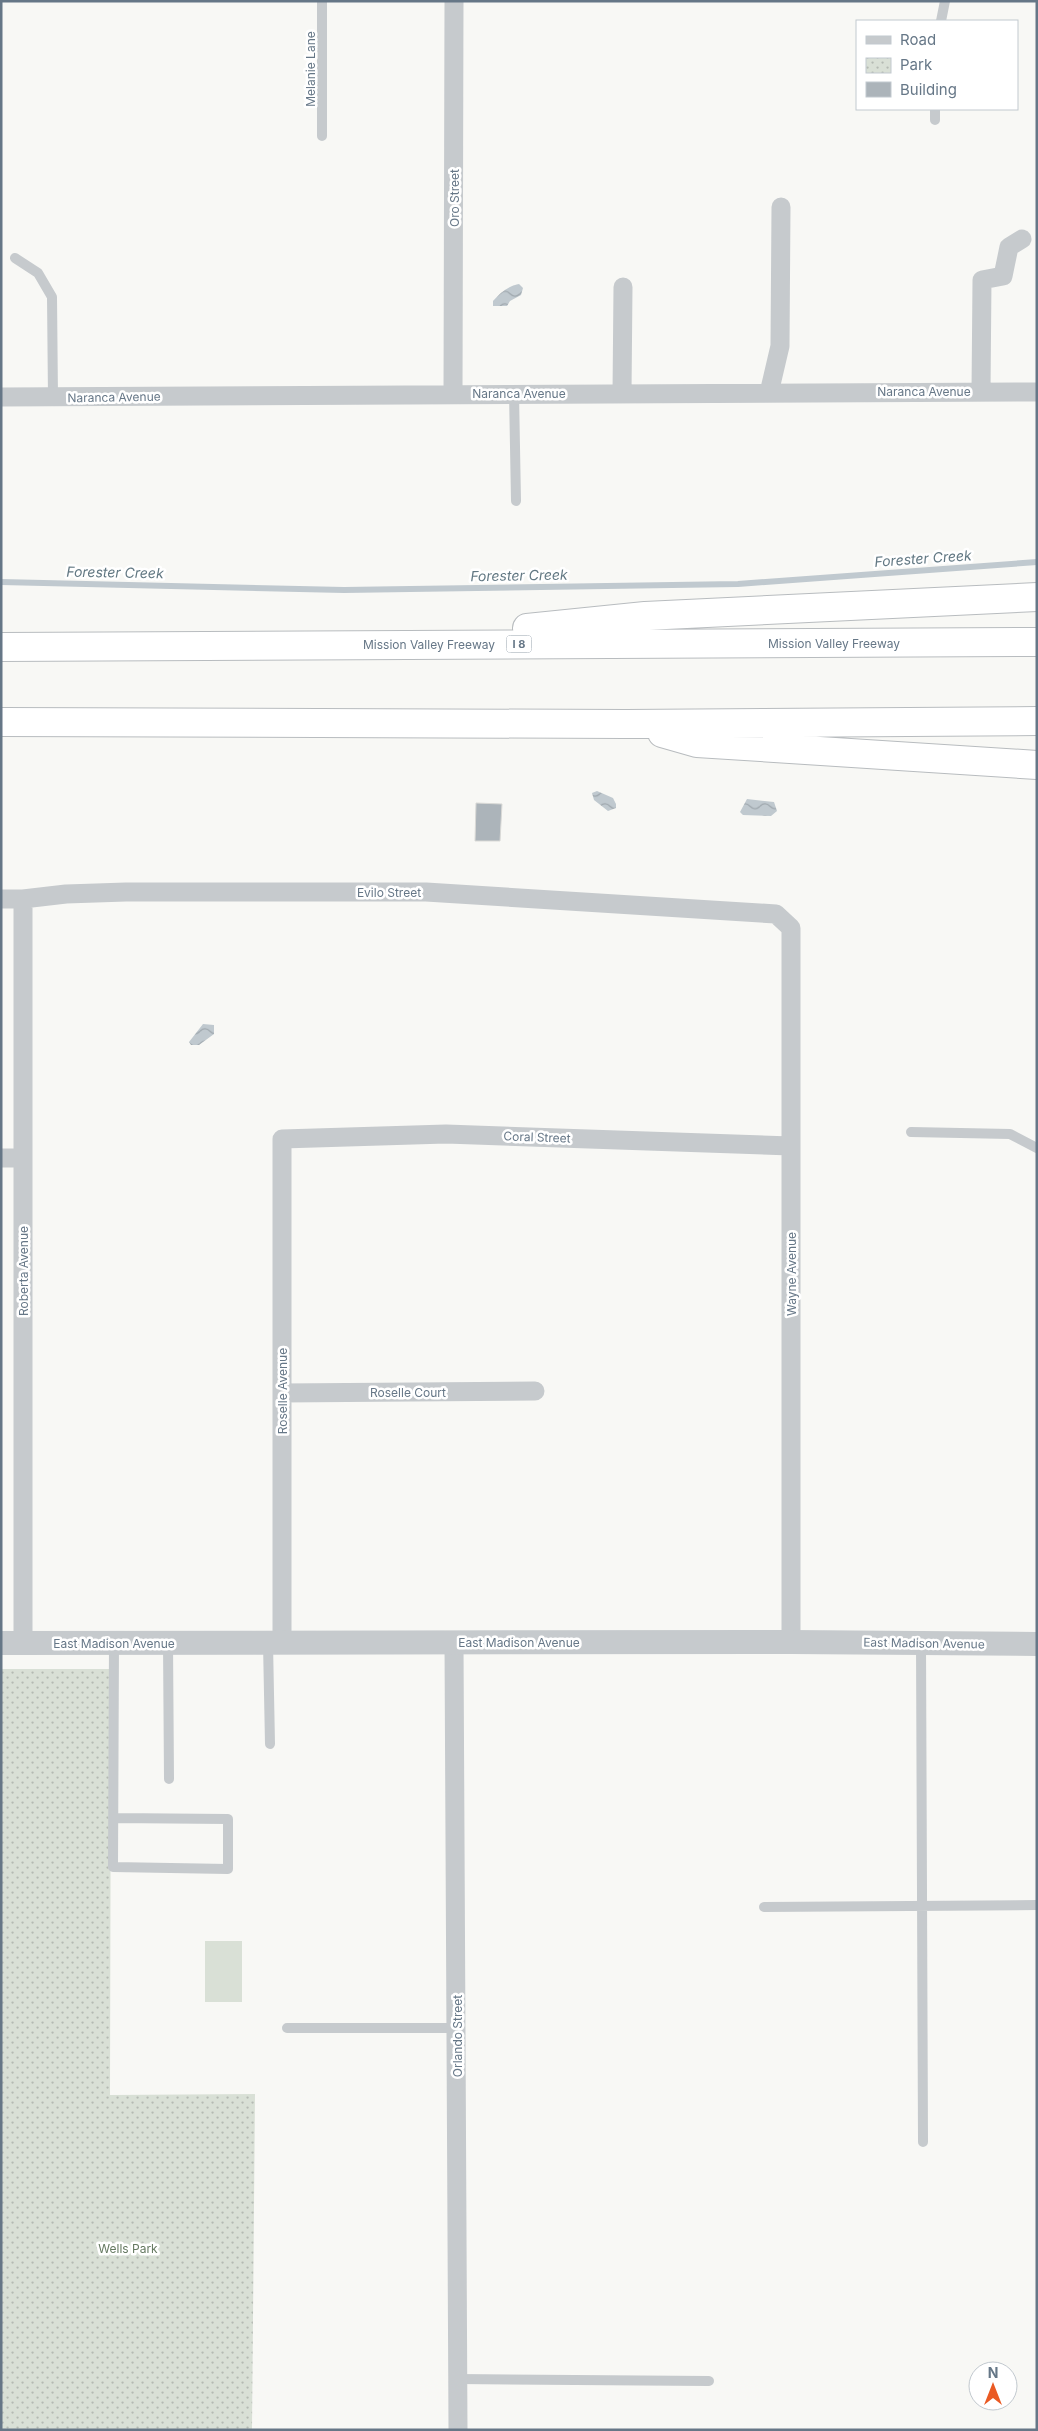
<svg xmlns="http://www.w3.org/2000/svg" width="1038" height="2431" font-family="Inter,sans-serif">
<defs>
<pattern id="park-dots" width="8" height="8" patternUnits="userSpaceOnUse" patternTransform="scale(1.25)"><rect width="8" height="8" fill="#d9e0d6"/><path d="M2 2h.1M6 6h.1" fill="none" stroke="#b4bab3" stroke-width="1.8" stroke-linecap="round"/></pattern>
<pattern id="water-waves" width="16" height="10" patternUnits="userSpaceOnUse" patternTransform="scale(1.25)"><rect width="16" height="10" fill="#c0c9cf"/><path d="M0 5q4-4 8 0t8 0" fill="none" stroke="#a0a8ae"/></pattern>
</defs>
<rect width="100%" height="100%" fill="#f8f8f5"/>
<path fill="#d9e0d6" d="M205,1941H242V2002H205Z"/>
<path fill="url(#park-dots)" d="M1,1669H111L110,2095L255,2094L252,2430H1Z"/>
<path fill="url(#water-waves)" d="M519,284L523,288L521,295L510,301L507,306H493V301C500,293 508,286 519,284Z
M597,791L613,798L616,804V808L608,811L594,800L592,793Z
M747,799L774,802L777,811L771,816L743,815L740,812Z
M203,1024L214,1025V1034L199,1045H191L189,1042Z"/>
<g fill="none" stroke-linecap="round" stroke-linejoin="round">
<path stroke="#c0c9cf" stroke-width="6" d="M1,582L344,590L738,584L1037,562"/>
</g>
<path fill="#acb4ba" stroke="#dadad7" d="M476,803L502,804L500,841H475Z"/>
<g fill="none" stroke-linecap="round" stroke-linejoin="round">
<g stroke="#b8bcbf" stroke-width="30">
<path id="motorway" d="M527,628L645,616L1037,597
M1,647L1037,642
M1,722L626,724L1037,721
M662,733L697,743L1037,765"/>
</g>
<path stroke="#c6cacd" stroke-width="10" d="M941,21L945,1
M935,109V120
M322,136V1
M15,258L38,273L52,297L53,398
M514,393L516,501
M911,1132L1010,1134L1037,1148
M168,1643L169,1779
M268,1643L270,1744
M921,1643L923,2142
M113,1818L228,1819V1869L113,1867L114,1643
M764,1907L1037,1905
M287,2028H457
M458,2379L709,2381"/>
<path stroke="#c6cacd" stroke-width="19" d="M981,391L982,280L1003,276L1009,247L1022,239
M622,393L623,287
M769,393L780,346L781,207
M453,394L454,1
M1,397L1037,392
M1,899H23L66,894L126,892H426L776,914L791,928V1642
M23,899V1643
M1,1158H23
M282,1393L535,1391
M282,1643V1139L446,1134L791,1146
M454,1643L458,2430"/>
<path stroke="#c6cacd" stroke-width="24" d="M1,1643L791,1642L1037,1644"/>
<use href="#motorway" stroke="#fff" stroke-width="28"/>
</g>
<g text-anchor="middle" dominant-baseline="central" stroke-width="5" stroke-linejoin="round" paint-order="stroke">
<rect fill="#fff" stroke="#94a0ab" stroke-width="1" x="506.5" y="635.5" width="25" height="17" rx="4"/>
<g font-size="11" font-weight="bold" fill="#667787">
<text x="519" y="644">I 8</text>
</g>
<g font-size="12" fill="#667787" stroke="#fff">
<text transform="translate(310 69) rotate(-90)">Melanie Lane</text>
<text transform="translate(454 198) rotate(-90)">Oro Street</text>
<text x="924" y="391">Naranca Avenue</text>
<text x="519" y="393">Naranca Avenue</text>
<text transform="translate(114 397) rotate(-1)">Naranca Avenue</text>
<text x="834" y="643">Mission Valley Freeway</text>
<text x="429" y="644">Mission Valley Freeway</text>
<text x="389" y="892">Evilo Street</text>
<text transform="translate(537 1137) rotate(2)">Coral Street</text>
<text transform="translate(23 1271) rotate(-90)">Roberta Avenue</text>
<text transform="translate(791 1274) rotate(-90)">Wayne Avenue</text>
<text transform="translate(282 1391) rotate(-90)">Roselle Avenue</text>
<text x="408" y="1392">Roselle Court</text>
<text x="519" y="1642">East Madison Avenue</text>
<text x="114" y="1643">East Madison Avenue</text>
<text transform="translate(924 1643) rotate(1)">East Madison Avenue</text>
<text transform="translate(457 2036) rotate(-90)">Orlando Street</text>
</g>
<g font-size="12" fill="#657961" stroke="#fff">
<text x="128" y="2248">Wells Park</text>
</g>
<g font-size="14" font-style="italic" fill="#627883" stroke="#fff">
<text transform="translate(923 558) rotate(-4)">Forester Creek</text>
<text transform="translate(115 572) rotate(1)">Forester Creek</text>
<text transform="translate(519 575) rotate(-1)">Forester Creek</text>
</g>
</g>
<rect width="1038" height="2431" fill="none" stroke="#667787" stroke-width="5"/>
<rect x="856" y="20" width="162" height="90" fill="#ffffff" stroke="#c2c9cf"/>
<rect x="866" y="36" width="25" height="8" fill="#c6cacd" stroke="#c2c9cf"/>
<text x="900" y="45" font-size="15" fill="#667787">Road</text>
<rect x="866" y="58" width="25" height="15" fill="url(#park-dots)" stroke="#c2c9cf"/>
<text x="900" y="70" font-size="15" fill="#667787">Park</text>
<rect x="866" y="82" width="25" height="15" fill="#acb4ba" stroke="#c2c9cf"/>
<text x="900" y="95" font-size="15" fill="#667787">Building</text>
<g transform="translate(993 2386)"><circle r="24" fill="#ffffff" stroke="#c2c9cf"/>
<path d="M0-4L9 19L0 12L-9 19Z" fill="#ea5a23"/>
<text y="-8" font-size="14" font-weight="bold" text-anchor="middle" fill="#667787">N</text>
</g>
</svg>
